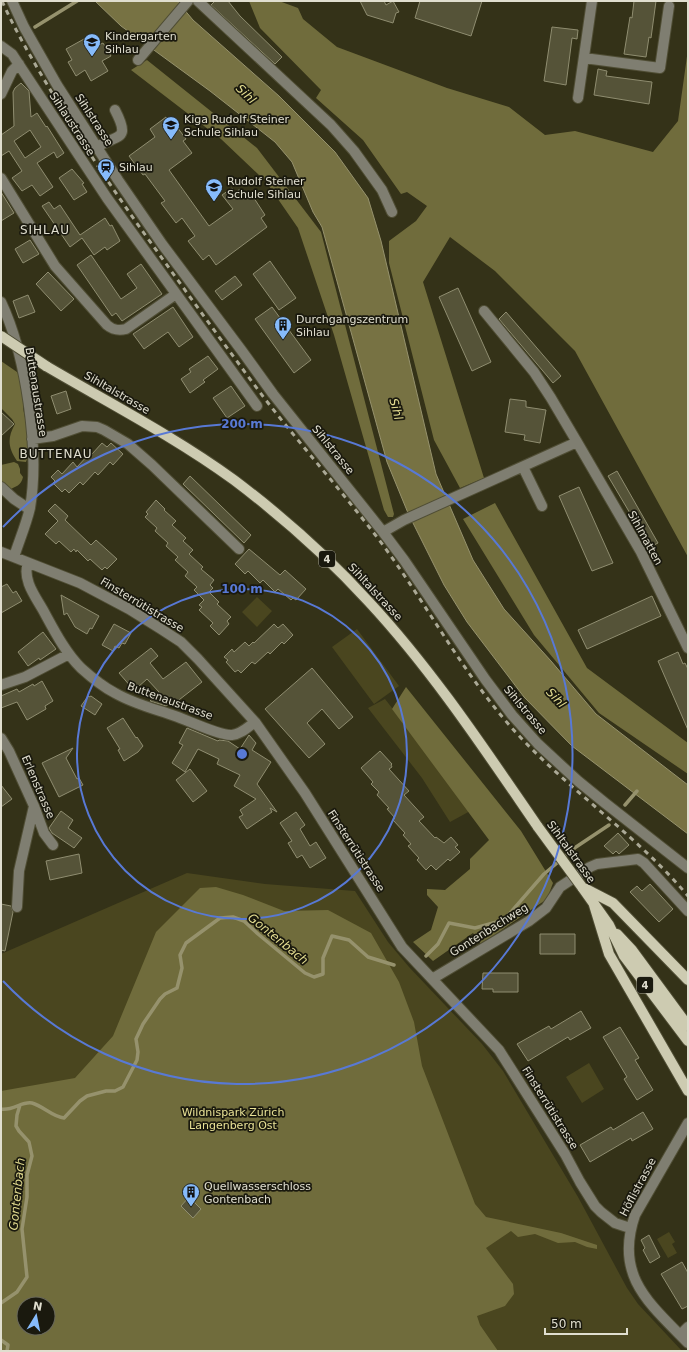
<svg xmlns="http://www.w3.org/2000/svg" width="689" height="1352" font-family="'DejaVu Sans',sans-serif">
<rect width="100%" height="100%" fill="#343218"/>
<path fill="#4a461f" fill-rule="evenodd" d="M257,597L272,611L257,627L242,612Z
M357,629L399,686L374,704L332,647Z
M385,699L472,810L450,822L422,778L368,708Z
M187,873L265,884L355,891L388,942L409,967L482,1044L503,1071L578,1197L627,1288L638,1304L682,1351H1V954ZM24,1304H48V1328H24Z
M589,1063L604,1089L582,1103L566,1077Z
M669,1232L675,1242L672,1244L677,1253L668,1258L657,1239Z"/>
<path fill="#706c3c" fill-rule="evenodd" d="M249,1H279L298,8L303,19L337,47L447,88L509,107L545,135L575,131L653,152L678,121L688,49V557L575,351L495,271L450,237L423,282L484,478L460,488L434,440L389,263V241L416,221L427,206L407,192L401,194L363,140L316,98L321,90L260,28Z
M147,60L257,148L321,232L394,514L393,517H388L384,510L334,335L298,228L262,176L259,175L221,139L131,70Z
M1,361L17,372L28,392L23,408L31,447L26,462L17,461C8,448 7,438 15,424L12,419L1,408Z
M14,462L18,464L20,469V473L23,477C21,486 16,486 9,490L1,485V465Z
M495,503L587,668L688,743V774L599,713L534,635L463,519Z
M406,687L521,831L553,883L547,899L481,944L473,933L433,961L413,942L431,930L438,907L427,895V889L445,890L470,869V859L489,840L392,709Z
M216,887L243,895L284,911L328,910L371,933L399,982L414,1022L422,1066L475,1204L486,1217L561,1233L597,1245V1249L587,1247L575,1242L558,1243L535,1234L518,1237L511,1231L486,1248L513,1284L514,1294L505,1306L477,1316L480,1325L498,1351H1V1091L75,1078L113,1036L156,932L200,888ZM24,1304H48V1328H24Z"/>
<path fill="#777243" stroke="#96926d" d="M95,1H177L193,20L279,96L335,152L368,198L381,241L436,474L473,560L504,609L551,661L596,714L688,785V834L572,746L524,697L467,622L444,585L408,513L387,462L322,227L313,212L292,162L275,142L210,91L121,26Z"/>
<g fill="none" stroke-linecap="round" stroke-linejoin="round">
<path stroke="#96926d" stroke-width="3.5" d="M35,27L77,1
M625,805L637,791
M426,956L438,944L449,923L475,928L504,920L544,874L576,847L609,825
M1,1109C13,1111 22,1101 32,1103C43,1106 53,1117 64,1118L80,1101L87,1096L106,1091H115L123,1087L137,1060L138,1052L136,1039L143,1024L160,999L165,994L177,988L182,968L180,955L186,943L220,918L233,917L244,921L258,934L305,973L314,977L323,974V958L332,936L349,940L368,957L394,965
M1,1303L17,1292L27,1277L22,1229L27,1197V1175L32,1156L29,1142L19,1131L16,1126L17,1115L20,1105
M1,1340L8,1345L7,1351"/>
</g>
<path fill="#555338" stroke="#8f8d70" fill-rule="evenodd" d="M215,1H228L240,16L282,57L275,64L211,5Z
M360,1H384L386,5L393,1L399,12L396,13L393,23L367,15Z
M420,1H482L471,36L415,18Z
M634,1H656L651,38L649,37L646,57L624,54L630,17L632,18Z
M552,27L578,30L577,39L572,38L566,85L544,81Z
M93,34L99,45L103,43L111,56L102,61L108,71L91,81L85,70L76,76L68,62L72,60L66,49Z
M598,69L607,71L606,76L652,82L649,104L594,95Z
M21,83L29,91L31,117L37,113L46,127L47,126L64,153L57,158L54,152L37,163L53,187L40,196L32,185L22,191L12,178L22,171L9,151L1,156V135L14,126L13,92L15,88ZM30,130L41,147L25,158L14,141Z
M166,117L174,129L177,127L186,139L183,141L192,153L169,170L209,226L233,209L222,195L232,188L235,193L240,189L247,198L252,195L265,215L261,218L267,227L216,265L209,255L203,260L188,241L195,236L182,218L176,223L161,203L165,201L145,174L143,175L129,156L155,137L150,129Z
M72,169L84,183L82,184L87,192L74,200L59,178Z
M1,192L14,213L1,221Z
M49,202L54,209L60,205L80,235L105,218L110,226L112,225L120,241L107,250L105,247L94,255L82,238L70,247L42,206Z
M30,240L39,254L23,263L15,249Z
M91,255L121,299L137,288L127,274L141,264L162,294L122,321L116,313L112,316L77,265Z
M270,261L296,298L279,310L253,274Z
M48,272L74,299L61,311L36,284Z
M235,276L242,285L222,300L215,291Z
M458,288L491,362L472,371L439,297Z
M28,295L35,312L19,318L13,301Z
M173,307L193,337L179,347L168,332L144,349L133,334Z
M272,307L311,360L294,373L255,319Z
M506,312L561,376L553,383L499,319Z
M208,356L218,369L203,380L205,382L190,393L181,379L191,372L189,369Z
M231,386L245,406L227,418L213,398Z
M66,391L71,409L57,414L51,396Z
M510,399L526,401V407L546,410L540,443L524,440L525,435L505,432Z
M1,412L14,424L1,436Z
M102,443L107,447L111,443L123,454L113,465L110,462L98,475L95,472L83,485L80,482L69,493L65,489L62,492L53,483L55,481L51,477L58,470L62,474L73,462L77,467L90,453L92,454Z
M617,471L658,543L650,547L608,476Z
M190,476L251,535L244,543L183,484Z
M579,487L613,563L592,571L559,496Z
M156,500L165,509L164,510L176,521L172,525L186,538L183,541L193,550L189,554L203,567L201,569L214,580L210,585L213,588L209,592L219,602L217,604L231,617L227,621L229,624L219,635L210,626L213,623L199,610L202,607L199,605L204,600L194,590L197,587L185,576L188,572L175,560L178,557L166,546L168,543L155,531L157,528L145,517L148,514L146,512Z
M55,504L68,516L65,520L91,545L96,540L117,559L107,569L105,567L102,570L90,559L88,561L77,550L76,552L74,549L71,552L59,541L56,544L45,534L58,521L48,511Z
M249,549L280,575L285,570L306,589L296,600L293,598L291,600L278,589L275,592L263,580L260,583L248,571L245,574L235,564Z
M7,584L13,593L16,591L22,601L1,613V587Z
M61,595L99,616L92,629L90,628L87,634L75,627L67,613L64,615Z
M652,596L661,616L587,649L578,630Z
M114,624L131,633L125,644L122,643L119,648L115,646L113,651L102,645Z
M274,624L278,628L283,624L293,635L284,644L282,642L270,654L268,652L255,664L252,662L241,673L238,670L235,672L226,662L228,660L224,657L232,649L234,652L245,642L249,646L253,642L254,643Z
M43,632L56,649L40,660L39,658L28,666L18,652Z
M151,648L158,656L150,663L163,679L186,662L202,682L175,703L174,700L166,706L150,701L159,692L147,679L138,687L136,684L132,688L119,673Z
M678,652L683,664L685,663L688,669V730L658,661Z
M312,668L353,717L339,729L322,709L307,723L325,744L309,758L265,709Z
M42,681L53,701L45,706L46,709L27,720L17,702L1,708V696L17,689L19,692L33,684L34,686Z
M88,696L89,697L91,696L102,704L95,715L81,706Z
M123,718L136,738L137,737L143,746L138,752L124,761L118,750L120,749L107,728Z
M187,728L218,741L219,740L228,741L240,749L249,735L256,743L252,750L271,762L257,784L277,812L270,808L272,812L247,829L239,817L243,815L240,810L256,799L234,786L240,775L217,764L219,759L198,749L185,772L172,763L183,745L179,743Z
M73,748L66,758L77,779L79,778L83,785L59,797L42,763Z
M380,751L392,764L391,765L392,767L389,769L409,791L404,795L424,817L419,821L435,838L436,837L444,843L451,837L458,845L455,847L460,852L450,861L448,859L436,870L431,865L426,870L417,860L419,858L408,846L411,844L403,835L405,833L393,820L395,818L387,809L389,808L377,795L379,792L371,784L373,782L361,768Z
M190,769L207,791L193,802L176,780Z
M1,785L12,799L1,807Z
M61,811L73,820L68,828L82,838L74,848L52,833L49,828Z
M296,812L305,825L300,829L310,846L316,842L326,858L310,868L302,855L297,858L288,843L292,841L280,823Z
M618,833L629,845L619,854L616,851L613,854L604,846Z
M79,854L82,873L50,880L46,861Z
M650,884L673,909L659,922L630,892L637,886L642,891Z
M1,904L11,906L13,912L5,951L1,950Z
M540,934H575V954H540Z
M483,973H518V992H493V989H482Z
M581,1011L591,1028L570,1040L568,1037L528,1061L517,1044L549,1026L551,1029Z
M620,1027L639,1058L635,1060L653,1090L637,1100L624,1079L627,1077L603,1037Z
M643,1112L653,1129L632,1141L631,1138L590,1162L580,1145L611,1127L613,1130Z
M189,1197L201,1209L193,1218L181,1206Z
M649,1235L660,1257L650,1263L643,1250L645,1248L641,1240Z
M682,1262L688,1273V1306L682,1309L661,1274Z"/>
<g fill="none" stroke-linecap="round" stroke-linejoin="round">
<g stroke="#504e35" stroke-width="12">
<path id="minor" d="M12,1L24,27L57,85L118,180L162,244L242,351L273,394L383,532L404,560L485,679L512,715L538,744L578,781L605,803L688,868
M198,1L331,125L354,151L382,190L392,212
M1,46L12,54L107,198L257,406
M584,58L660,68L669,6
M138,60L188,1
M1,94L12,71L19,64
M578,98L592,1
M97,147C118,134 131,141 115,110
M1,178L55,266L107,325C113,330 118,331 126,329L176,294
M1,302C26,355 40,450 30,508C26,525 19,541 14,557
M484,311L534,372L551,398L577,442
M32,439L53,436L82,426L97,427L104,430L128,444L152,465L239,549
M523,467L542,506
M1,487L14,499L29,509
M383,532L404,520L577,442L641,552L688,648
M1,552L80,583L129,609L161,629L181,642L198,659L255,722L305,793L402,947L499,1050L565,1154L580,1182L595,1206L601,1212L615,1223L630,1228
M28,563C22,579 35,596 43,610C54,630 65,652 81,668C91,677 103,687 115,693C134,704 155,709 175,716C187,720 220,736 232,735C241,734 248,727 255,722
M1,685L25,677L69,654
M1,738L9,751L34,806L44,833L53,845
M17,907L19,871L34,806
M432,979L529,921L546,908L560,887L590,867L597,864L638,859L644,863L688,911
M688,1123L635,1215C614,1276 649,1303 688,1343
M680,1335L688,1327"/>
</g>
<g stroke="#504e35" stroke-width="12">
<path id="major" d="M46,366C109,403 175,437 234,480C283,517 328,557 369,602C433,671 485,750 538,827
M582,887L609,925L624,956L688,1041
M584,888L613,903L688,980
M594,905L609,954L688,1091
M617,934L632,950L688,1026"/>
</g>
<use href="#minor" stroke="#7f7e71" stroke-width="10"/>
<use href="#major" stroke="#cdcbb1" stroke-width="10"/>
<path stroke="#aba996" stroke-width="3" stroke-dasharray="5 5" stroke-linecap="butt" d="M2,1C16,32 33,61 51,91C79,138 109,184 141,229C182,286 223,343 265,399C300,444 338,487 373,532C422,595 458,667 511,727C565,788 635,833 688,896"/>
<g stroke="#504e35" stroke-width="12" stroke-linecap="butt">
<path id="major-bridge" d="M1,336L46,366
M538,827L582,887"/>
</g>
<use href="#major-bridge" stroke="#cdcbb1" stroke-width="10"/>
</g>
<g fill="none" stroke="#5879d5" stroke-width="2">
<circle cx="242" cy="754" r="165"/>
<path d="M3 527A330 330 0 1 1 3 981"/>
</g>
<defs>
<g id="school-pin" transform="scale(0.9)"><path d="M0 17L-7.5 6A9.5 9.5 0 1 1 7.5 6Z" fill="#86bbfb" stroke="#1a190e"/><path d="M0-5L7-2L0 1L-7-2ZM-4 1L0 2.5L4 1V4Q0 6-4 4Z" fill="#111"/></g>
<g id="station-pin" transform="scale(0.9)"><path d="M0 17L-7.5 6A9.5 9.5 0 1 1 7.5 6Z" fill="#86bbfb" stroke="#1a190e"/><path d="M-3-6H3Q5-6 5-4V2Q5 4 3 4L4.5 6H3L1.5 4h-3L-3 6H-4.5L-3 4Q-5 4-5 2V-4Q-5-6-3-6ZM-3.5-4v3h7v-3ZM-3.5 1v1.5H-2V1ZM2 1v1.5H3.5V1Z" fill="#111"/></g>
<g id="building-pin" transform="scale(0.9)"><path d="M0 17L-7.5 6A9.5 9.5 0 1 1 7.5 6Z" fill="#86bbfb" stroke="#1a190e"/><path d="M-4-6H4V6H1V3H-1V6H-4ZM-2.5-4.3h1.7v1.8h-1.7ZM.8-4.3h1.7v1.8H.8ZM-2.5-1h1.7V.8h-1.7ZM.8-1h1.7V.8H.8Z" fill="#111"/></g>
</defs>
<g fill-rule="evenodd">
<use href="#school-pin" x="92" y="42"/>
<use href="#school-pin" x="171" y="125"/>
<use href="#station-pin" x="106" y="167"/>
<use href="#school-pin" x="214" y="187"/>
<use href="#building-pin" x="283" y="325"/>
<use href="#building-pin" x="191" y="1192"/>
</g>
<g text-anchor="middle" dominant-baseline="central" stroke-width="3.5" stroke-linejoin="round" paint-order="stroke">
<g fill="#1a190e" stroke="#a5a395" stroke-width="1">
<rect x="319" y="551" width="16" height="16" rx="3"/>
<rect x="637" y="977" width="16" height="16" rx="3"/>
</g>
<g font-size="10" font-weight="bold" fill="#e0decf">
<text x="327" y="559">4</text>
<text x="645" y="985">4</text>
</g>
<g font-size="11" fill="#e0decf" stroke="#1a190e" text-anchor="start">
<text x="105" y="36">Kindergarten<tspan x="105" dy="13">Sihlau</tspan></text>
<text x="184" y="119">Kiga Rudolf Steiner<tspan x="184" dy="13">Schule Sihlau</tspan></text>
<text x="119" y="167">Sihlau</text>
<text x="227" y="181">Rudolf Steiner<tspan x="227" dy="13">Schule Sihlau</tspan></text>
<text x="296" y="319">Durchgangszentrum<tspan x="296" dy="13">Sihlau</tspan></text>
<text x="204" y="1186">Quellwasserschloss<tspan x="204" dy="13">Gontenbach</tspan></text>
</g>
<g font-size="11" fill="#e0decf" stroke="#1a190e">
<text transform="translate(94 120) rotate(57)">Sihlstrasse</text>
<text transform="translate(72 124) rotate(57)">Sihlaustrasse</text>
<text transform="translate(36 392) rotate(81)">Buttenaustrasse</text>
<text transform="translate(117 393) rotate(30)">Sihltalstrasse</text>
<text transform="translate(333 450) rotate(51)">Sihlstrasse</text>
<text transform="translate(645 538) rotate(61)">Sihlmatten</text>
<text transform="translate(375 592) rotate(47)">Sihltalstrasse</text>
<text transform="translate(142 605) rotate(31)">Finsterrütistrasse</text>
<text transform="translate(170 701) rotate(20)">Buttenaustrasse</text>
<text transform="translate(525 710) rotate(50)">Sihlstrasse</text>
<text transform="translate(38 787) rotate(67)">Erlenstrasse</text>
<text transform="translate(356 851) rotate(57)">Finsterrütistrasse</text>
<text transform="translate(571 852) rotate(54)">Sihltalstrasse</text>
<text transform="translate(489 930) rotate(-32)">Gontenbachweg</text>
<text transform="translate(550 1108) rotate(58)">Finsterrütistrasse</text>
<text transform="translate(638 1187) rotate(-62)">Höflistrasse</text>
</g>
<g font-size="11" fill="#e9e296" stroke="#1a190e">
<text x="233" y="1112">Wildnispark Zürich<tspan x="233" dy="13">Langenberg Ost</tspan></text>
</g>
<g font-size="12" font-style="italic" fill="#e3dc90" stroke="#1a190e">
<text transform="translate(246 94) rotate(44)">Sihl</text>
<text transform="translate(396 409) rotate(75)">Sihl</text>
<text transform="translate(556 698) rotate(47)">Sihl</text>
<text transform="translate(278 939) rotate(39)">Gontenbach</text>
<text transform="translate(17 1194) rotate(-84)">Gontenbach</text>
</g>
<g font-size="12" letter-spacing="1" fill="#e0decf" stroke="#1a190e">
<text x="45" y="230">SIHLAU</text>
<text x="56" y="454">BUTTENAU</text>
</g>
</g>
<circle cx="242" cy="754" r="6" fill="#5879d5" stroke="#1a190e" stroke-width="2"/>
<g font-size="12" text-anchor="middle" font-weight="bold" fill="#5879d5" stroke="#1a190e" stroke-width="3.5" stroke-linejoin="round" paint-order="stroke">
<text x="242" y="428">200 m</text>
<text x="242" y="593">100 m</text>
</g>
<rect width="689" height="1352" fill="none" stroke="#e0decf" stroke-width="4"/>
<g transform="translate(36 1316) rotate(10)"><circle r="19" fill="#1a190e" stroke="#69685b"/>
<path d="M0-3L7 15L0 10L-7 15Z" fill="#86bbfb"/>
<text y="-6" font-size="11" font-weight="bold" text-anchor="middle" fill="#e0decf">N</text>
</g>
<path d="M545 1328v6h82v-6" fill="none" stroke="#e0decf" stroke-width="2"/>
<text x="551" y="1328" font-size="12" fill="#e0decf" stroke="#1a190e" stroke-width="3" paint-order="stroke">50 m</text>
</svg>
